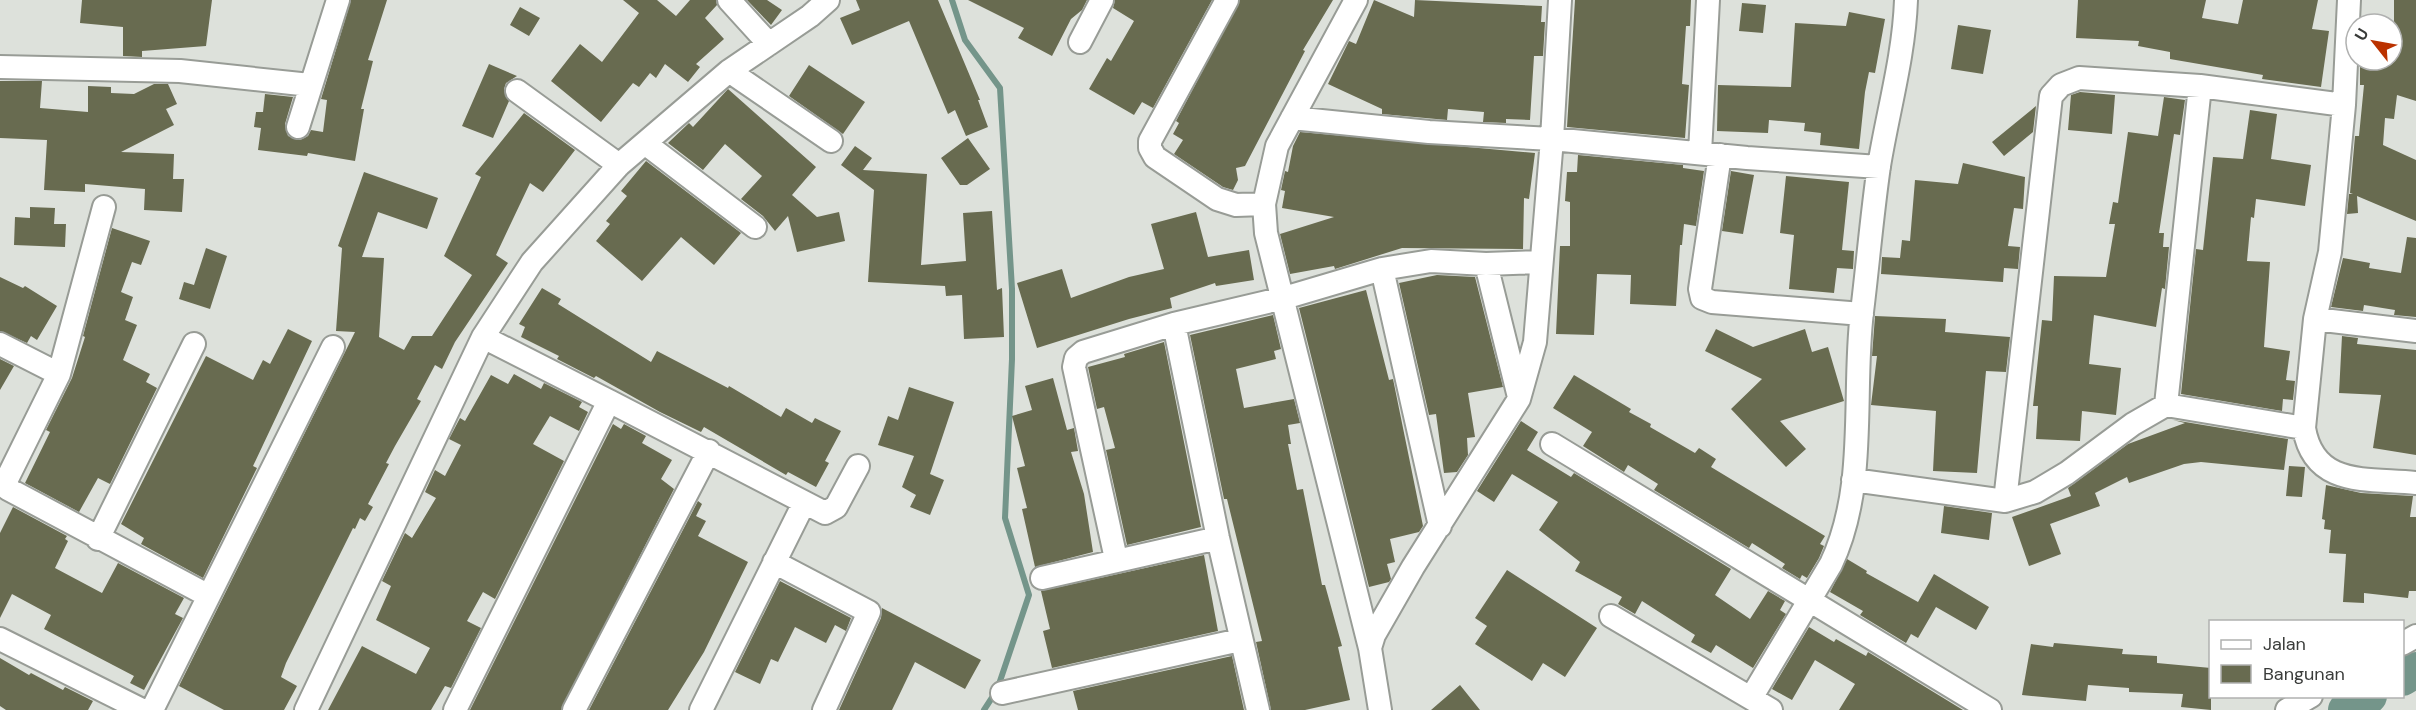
<svg xmlns="http://www.w3.org/2000/svg" width="2416" height="710" font-family="'DM Sans',sans-serif">
<rect width="100%" height="100%" fill="#dde1db"/>
<g fill="none" stroke-linecap="round" stroke-linejoin="round">
<path stroke="#74958a" stroke-width="6" d="M952,0L965,40L1000,88L1012,289V359L1005,518L1029,595L997,690L984,710"/>
<path stroke="#74958a" stroke-width="36" d="M2402,678L2416,670
M2346,710L2369,696"/>
</g>
<path fill="#686b50" d="M82,0H212L206,46L142,51V57L123,56V27L80,23Z
M351,0H387L368,60L373,61L361,109H364L355,161L308,153L307,156L258,150L261,128L254,127L256,112H263L265,94L293,97L285,124L288,136L300,140L308,136L311,130L323,132L327,100L321,99Z
M623,0H657L676,16L690,0H716L717,5L705,18L724,39L696,64L700,67L688,82L665,64L656,78L650,73L639,87L633,83L601,122L551,81L580,44L602,62L639,13Z
M747,0H767L782,10L771,25Z
M856,0H938L980,100H978L988,127L966,136L955,110L948,114L909,21L852,45L840,18L860,10Z
M968,0H1087L1082,10L1071,19L1052,56L1018,38L1024,28Z
M1115,0H1212L1153,108L1142,102L1134,115L1089,89L1107,58L1111,61L1134,21L1113,8Z
M1240,0H1333L1303,50L1305,51L1245,166L1236,168L1238,180L1233,190L1223,187L1174,154L1183,140L1173,134L1179,123L1176,121Z
M1374,0L1414,17L1415,0L1542,6L1541,22H1545L1543,56H1534L1530,120L1506,119V123L1483,122L1484,112L1448,109L1447,120L1382,114V109L1328,84L1349,41L1356,44Z
M1575,0H1691L1690,26H1686L1682,84L1689,85L1685,138L1567,127Z
M2078,0H2206L2202,18L2238,24L2243,0H2318L2312,29L2329,31L2321,87L2262,79L2263,75L2170,59V52L2138,46L2139,41L2076,38Z
M2394,0H2416V101L2397,95L2394,119L2385,118L2383,145L2416,160V221L2357,196L2358,213L2347,214L2349,194H2353L2350,193L2355,136H2359L2364,85H2360V60H2394Z
M1742,3L1766,5L1763,33L1739,31Z
M520,7L540,18L529,36L510,25Z
M1849,12L1885,19L1875,73L1869,72L1865,92L1859,149L1820,145L1821,133L1804,131L1805,123L1769,120L1768,133L1717,131L1718,85L1791,87L1795,23L1846,26Z
M1958,25L1991,30L1983,74L1951,69Z
M489,64L517,76L506,83L504,89L509,101L493,138L462,126Z
M809,65L865,102L843,134L789,96Z
M0,81H42L40,108L88,112V86L111,87V93L134,94L154,84H168L177,104L166,109L174,125L121,152L174,154L173,179H184L182,212L144,210L145,189L85,184V192L44,190L47,140L0,138Z
M728,89L816,167L792,195L817,217L839,212L845,241L797,252L788,216L775,231L763,216L741,199L762,176L725,144L703,170L668,143L689,123L693,127Z
M2080,92L2115,95L2112,134L2068,130L2071,95Z
M2164,97L2185,100L2180,135L2174,134L2159,233H2164L2163,247H2169L2165,289L2162,288L2156,327L2094,315L2089,364L2121,368L2116,415L2082,411L2080,441L2036,439L2038,406H2033L2042,320L2052,321L2054,276L2106,277L2115,224H2109L2113,202L2118,203L2128,132L2158,136Z
M2036,106L2033,132L2004,156L1992,142Z
M2250,110L2277,114L2271,159L2311,165L2305,206L2256,199L2254,218L2251,217L2247,261L2270,262L2264,347L2290,351L2286,380L2295,381L2293,400L2283,399L2282,411L2181,394L2196,249L2203,250L2213,157L2243,159Z
M524,113L575,150L543,192L530,183L496,255L508,263L455,342L442,369L435,365L417,399L421,401L395,446L386,463L389,464L368,504L373,507L365,521L360,518L355,529L353,528L286,663L281,677L297,686L284,710H224L179,686L355,332L336,331L342,248L338,246L364,172L438,198L427,229L378,212L362,257L384,258L379,337L404,350L412,336H432L472,275L444,256L481,177L475,174Z
M1300,132L1535,153L1529,199L1524,198L1523,249L1402,248L1335,269L1334,266L1290,274L1280,234L1334,217L1282,208L1285,191L1281,190L1285,171L1288,172L1293,146Z
M968,138L990,169L967,185H960L941,158Z
M855,146L872,158L863,170L927,174L921,265L966,261L963,213L992,211L997,290L1002,288L1004,337L964,339L962,295L946,296L945,286L868,282L874,190L841,165Z
M1578,155L1683,165V168L1704,171L1696,226L1684,224L1682,245H1680L1676,306L1630,304L1631,275L1597,274L1594,335L1556,334L1560,246H1570V202L1565,201L1567,172H1577Z
M646,161L741,233L714,265L681,237L642,281L596,241L610,224L606,221L627,196L621,191Z
M1963,163L2025,177L2023,209L2014,208L2008,246L2020,247L2018,269L2004,268L2003,282L1881,274L1882,257L1900,258L1902,240L1910,241L1915,180L1958,184Z
M1731,171L1754,175L1743,234L1722,231Z
M1786,176L1849,182L1842,250L1854,251L1853,269L1837,268L1834,293L1789,289L1794,235L1780,233Z
M30,207L55,208L54,224H66L65,247L14,245L15,217L30,218Z
M1196,212L1208,257L1249,250L1254,280L1216,286L1215,283L1170,298L1172,308L1129,319L1037,348L1017,283L1062,269L1071,298L1129,277L1164,269L1151,224Z
M112,228L150,241L141,265L132,262L121,292L133,297L125,320L137,325L123,360L150,374L146,382L157,388L110,484L98,478L79,512L25,483L50,432L46,430L72,378L85,337L83,336Z
M2407,237L2416,238V317L2394,315L2395,310L2364,305L2363,311L2331,307L2343,258L2370,263L2369,268L2401,273Z
M206,248L227,256L210,309L179,299L184,282L194,285Z
M1437,275L1475,277L1503,387L1468,393L1475,437L1467,438L1468,455L1457,472L1444,473L1436,414L1429,415L1399,283Z
M0,277L23,288L25,286L57,306L37,340L31,336L27,343L0,331Z
M542,288L561,299L558,304L651,362L657,351L728,388L729,386L781,417L786,408L812,423L815,418L841,431L825,461L829,463L816,487L788,472L786,475L704,427L701,432L660,412L596,376L594,378L557,359L559,356L521,337L525,327L519,324Z
M1366,290L1389,380L1393,379L1423,526L1419,532L1390,539L1395,562L1387,564L1391,579L1389,582L1369,587L1299,308Z
M1273,315L1281,349L1274,351L1276,359L1236,369L1244,408L1294,399L1300,423L1288,425L1291,444H1288L1297,490L1303,489L1322,585H1325L1342,646L1338,647L1350,700L1305,710H1271L1256,642L1262,641L1227,499H1224L1190,335Z
M1875,316L1946,319L1945,332L2010,337L2006,372L1986,371L1977,473L1933,471L1936,411L1871,405L1877,356H1872Z
M288,329L312,341L253,466L257,468L203,578L141,544L144,538L121,524L206,356L253,380L263,360L270,364Z
M1716,329L1753,347L1805,329L1812,352L1828,347L1844,401L1780,421L1806,449L1786,467L1731,409L1762,379L1705,351Z
M2342,336L2358,338L2357,344L2416,350V455L2373,448L2381,395L2339,393Z
M1164,342L1201,527L1127,545L1106,450L1115,448L1104,407L1097,409L1088,367L1125,357L1124,354Z
M0,359L14,366L0,390Z
M514,374L541,389L544,383L582,402L579,407L588,412L579,431L550,416L533,444L564,461L495,599L483,592L467,621L481,628L451,688L445,686L431,710H328L362,646L416,674L430,648L376,620L391,586L382,581L405,533L412,538L436,498L425,492L435,470L445,476L461,445L449,439L460,418L465,421L491,375L508,384Z
M1574,375L1631,409L1629,412L1651,424L1650,427L1695,453L1699,448L1716,459L1711,467L1825,536L1820,544L1824,546L1819,558L1807,578L1802,575L1800,579L1782,568L1785,564L1752,543L1749,548L1654,490L1658,484L1628,465L1624,472L1583,446L1592,432L1553,408Z
M1053,378L1067,430L1074,428L1078,451L1071,452L1084,494L1093,552L1035,567L1022,509L1027,508L1017,468L1025,466L1012,416L1032,410L1025,386Z
M909,387L954,402L930,474L944,480L930,515L910,507L916,495L902,487L914,456L878,445L888,416L898,420Z
M2173,420L2288,439L2284,470L2201,462L2184,464L2129,483L2127,477L2095,493L2100,506L2050,524L2061,554L2029,566L2012,517L2071,496L2068,488L2128,444L2185,423Z
M1521,421L1538,432L1527,450L1571,477L1574,473L1731,569L1715,595L1750,619L1768,591L1785,601L1780,610L1786,614L1753,668L1716,645L1711,653L1691,642L1695,635L1642,601L1635,614L1618,604L1622,597L1575,571L1580,562L1539,530L1558,502L1512,474L1494,502L1477,491Z
M613,424L621,429L624,424L646,436L642,443L672,460L661,479L674,489L561,710H470Z
M2289,466L2305,467L2302,497L2286,496Z
M2326,485L2361,493L2413,496L2410,517H2416V591H2409L2408,598L2364,593V603L2343,602L2346,554L2329,553L2331,530L2324,529L2325,520L2322,519Z
M698,501L702,504L696,516L706,521L698,536L748,562L704,652L668,710H589Z
M1944,506L1992,513L1989,540L1941,533Z
M13,507L67,536L65,539L68,541L55,568L102,593L118,563L184,598L175,614L183,618L144,690L130,683L134,676L44,629L51,615L12,594L0,618V533Z
M1204,555L1218,631L1052,668L1043,631L1050,629L1041,591Z
M1847,559L1867,571L1866,573L1918,602L1934,574L1989,607L1976,630L1936,607L1918,638L1911,634L1906,643L1860,615L1863,611L1830,592Z
M1507,570L1597,628L1565,677L1543,663L1532,681L1475,644L1487,626L1475,618Z
M780,581L851,618L846,631L835,625L826,643L795,627L778,662L771,659L760,684L735,672Z
M882,608L981,660L965,689L915,662L892,710H839L881,618Z
M1809,627L1834,642L1836,639L1866,656L1868,652L1963,710H1839L1855,684L1815,660L1792,700L1772,689Z
M2054,643L2123,649L2122,654L2157,656V663L2211,668V710L2181,707L2183,694L2129,692V688L2088,685L2086,701L2022,695L2031,644L2053,647Z
M1232,656L1244,710H1078L1073,691Z
M0,658L29,675L31,673L63,690L65,687L93,701L88,710H6L0,706Z
M1460,685L1480,710H1431Z"/>
<g fill="none" stroke-linecap="round" stroke-linejoin="round">
<g stroke="#989c96" stroke-width="26">
<path id="minor" d="M729,0L769,44
M1227,0L1150,141V148L1155,157L1217,199L1236,205L1264,204
M1356,0L1277,146L1264,204L1266,233L1370,648
M2349,0L2344,105L2330,252L2315,319L2304,428C2314,488 2368,478 2416,483
M1080,42L1102,0
M0,67L180,71L310,85
M729,71L831,141
M517,91L619,165
M1292,118L1429,132L1552,139L1560,0
M298,127L338,0
M646,144L755,227
M1700,153L1708,0
M1720,155L1700,289L1702,298L1712,302L1862,314
M104,207L59,374L7,479L8,489L207,595
M1486,264L1519,397
M1382,269L1440,526
M2315,319L2416,331
M1174,324L1218,538L1258,710
M0,344L59,374
M609,401L825,513L836,507L858,466
M2166,405L2200,86
M1552,444L1990,710
M1853,480L2005,501L2035,492L2067,473L2133,424L2166,405L2304,428
M2005,501L2051,96L2061,85L2079,78L2200,86L2344,105
M98,539L194,344
M1116,559L1074,367L1076,358L1083,352L1174,324L1284,298L1382,269L1431,261L1486,264L1540,262
M774,562L869,612L824,710
M1042,578L1218,538
M1611,616L1771,710
M0,639L142,710
M2402,644L2416,636
M1002,693L1240,640
M1751,698L1831,564C1868,486 1852,394 1862,312C1868,263 1872,214 1879,166C1888,111 1904,56 1906,0
M152,710L333,347
M306,710L483,337L532,262L619,165L729,71L810,16L828,0
M455,710L609,401L483,337
M574,710L709,451
M701,710L804,503
M1380,710L1370,648L1374,635L1413,567L1519,399L1535,342L1552,139L1747,158L1879,167
M2287,710L2311,696"/>
</g>
<use href="#minor" stroke="#fff" stroke-width="22"/>
</g>
<rect x="2209" y="620" width="195" height="78" fill="#ffffff" stroke="#b0b1b0" stroke-width="1.5"/>
<rect x="2221" y="640" width="30" height="9" fill="#ffffff" stroke="#b0b1b0" stroke-width="1.5"/>
<text x="2263" y="650" font-size="18" fill="#393b39">Jalan</text>
<rect x="2221" y="665" width="30" height="18" fill="#686b50" stroke="#b0b1b0" stroke-width="1.5"/>
<text x="2263" y="680" font-size="18" fill="#393b39">Bangunan</text>
<g transform="translate(2374 42) rotate(301)"><circle r="28" fill="#ffffff" stroke="#b0b1b0" stroke-width="1.5"/>
<path d="M0-4.5L10 22L0 15L-10 22Z" fill="#bb3200"/>
<text y="-9" font-size="16" font-weight="bold" text-anchor="middle" fill="#393b39">U</text>
</g>
</svg>
